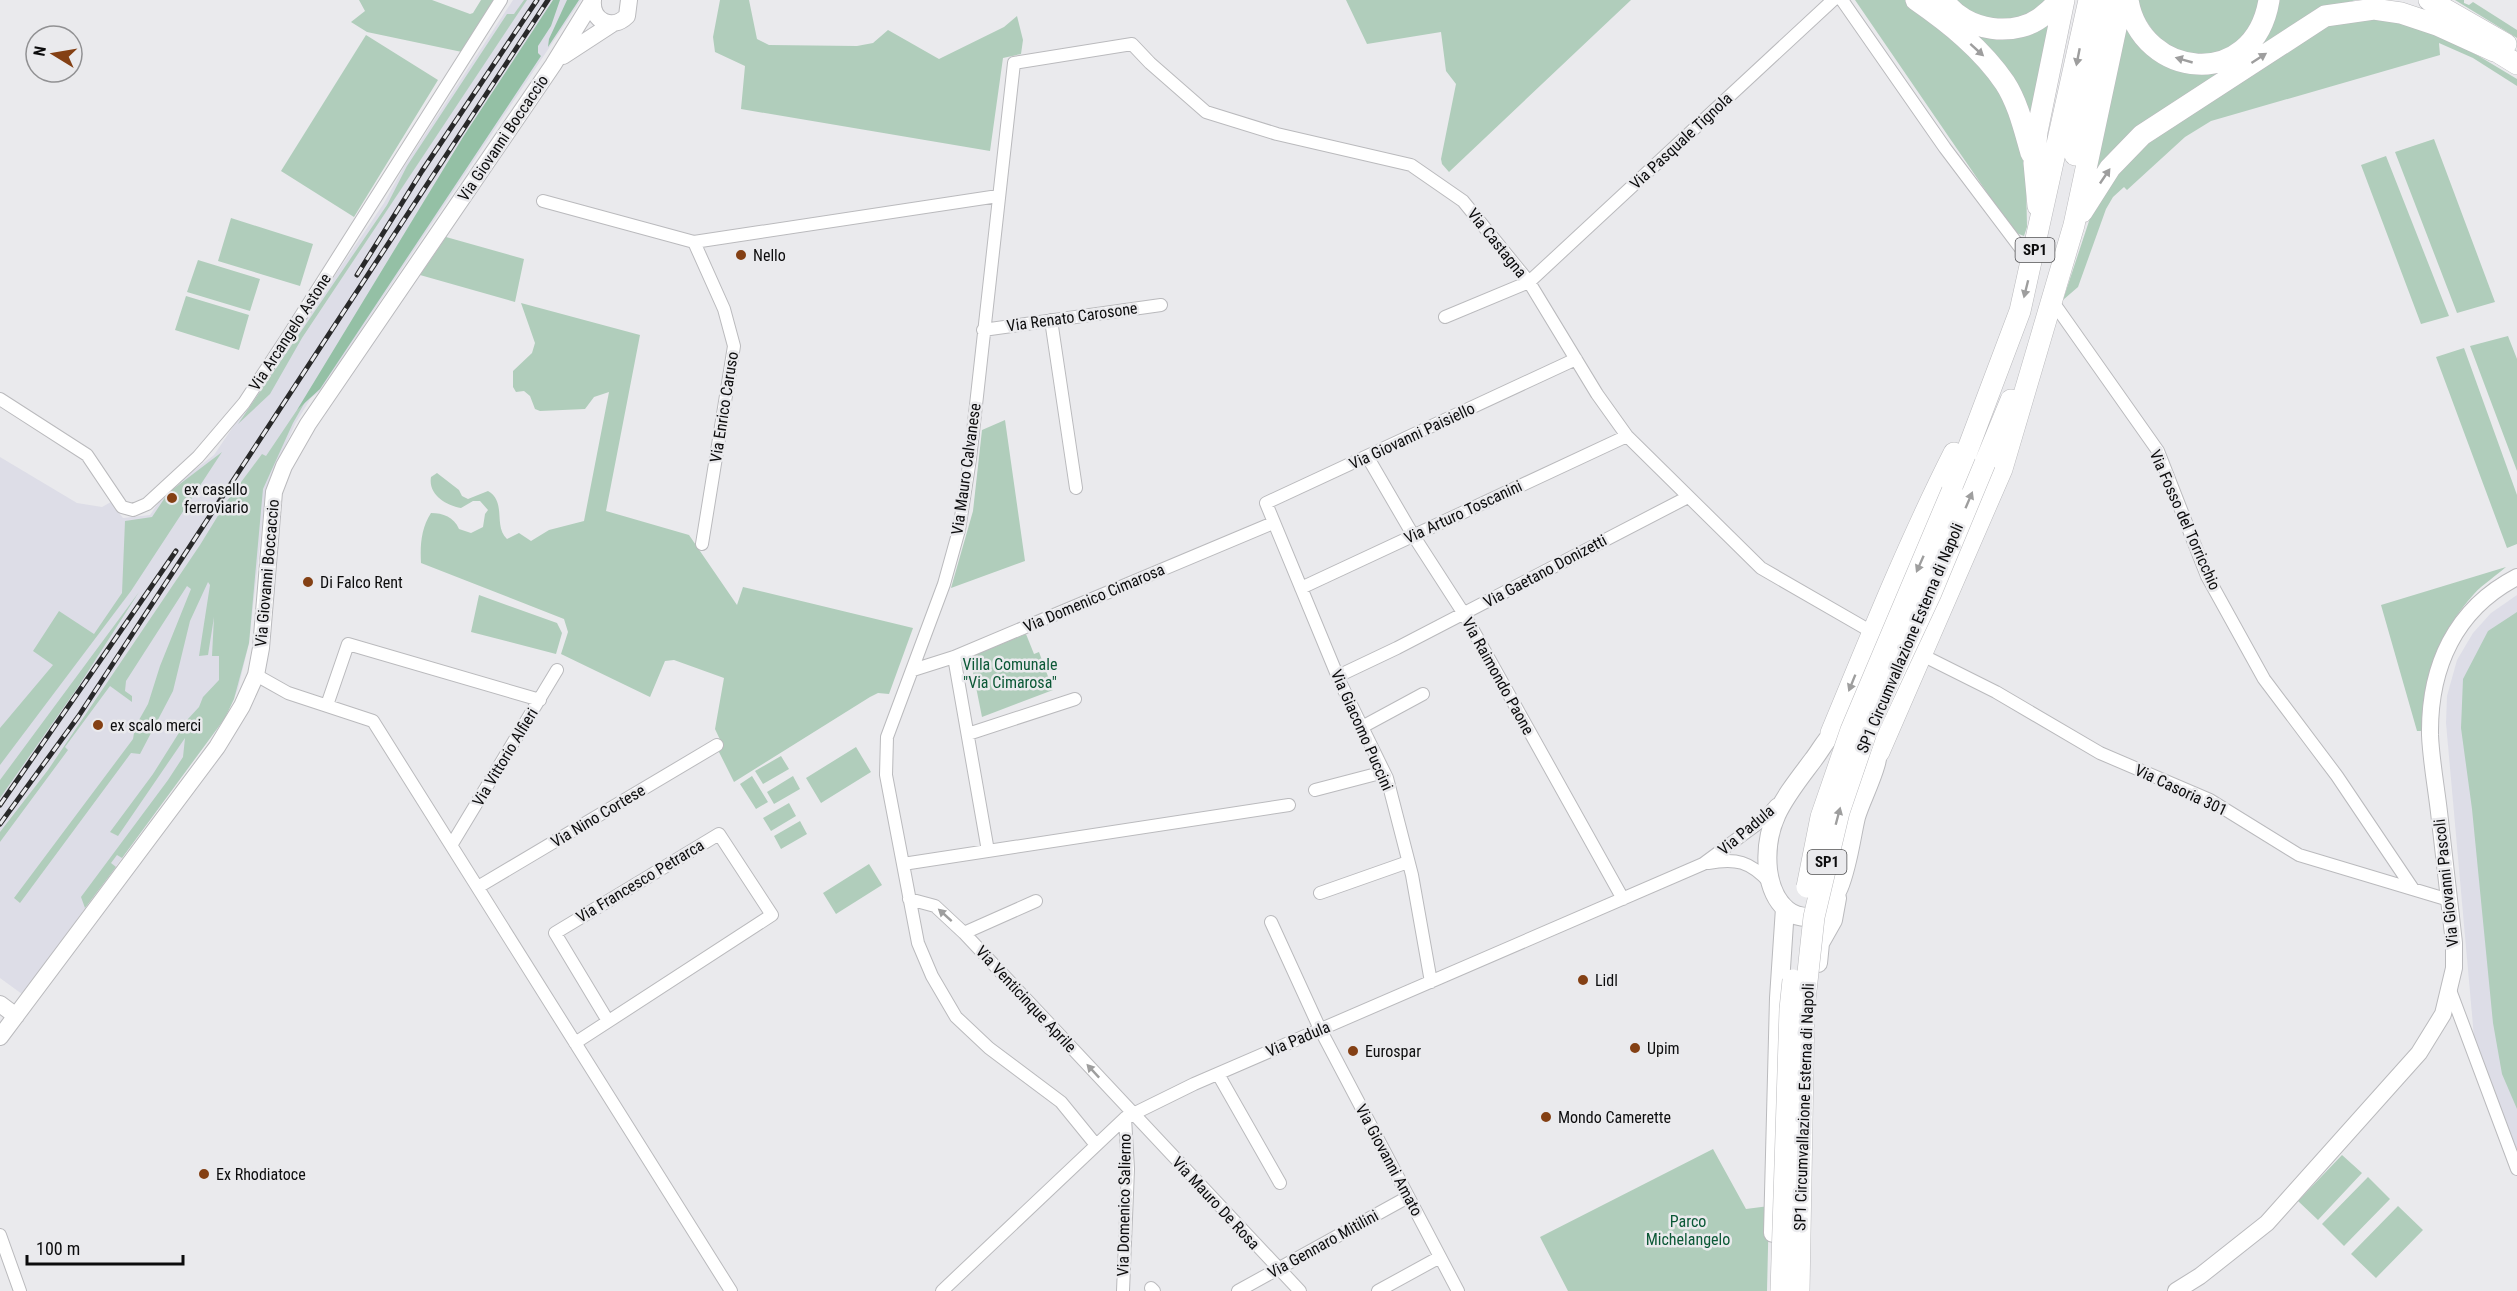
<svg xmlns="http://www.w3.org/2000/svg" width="2517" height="1291" font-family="'Roboto Condensed',sans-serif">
<rect width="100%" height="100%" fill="#eaeaed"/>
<path fill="#dddde7" d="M513,0H581L321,390L311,398L295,424L266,490L249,643L238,689L225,718L22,994L0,978V457L77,503L102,507L111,502L123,518L150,515L166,492L214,455L384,203L405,165Z
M2517,595V1150L2474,1037L2446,723L2447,696L2457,660L2473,633L2491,613Z"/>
<path fill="#b0cdbb" d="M359,0H432L470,14L473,13L481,0H495L462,52L367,32L351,22L365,11Z
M524,0H527L302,338L270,394L238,424L387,205L407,166L507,14H514Z
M720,0H749L757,39L769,45L857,46L873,43L888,30L939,59L1004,27L1017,16L1023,40L1021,54L1003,58L990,151L741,109L745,66L715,52L713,37Z
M1346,0H1631L1449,172L1442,164L1441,159L1456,84L1446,71L1441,32L1367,44Z
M1855,0H1909L1957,42L2000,91L2022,149L2026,180L2027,227L2024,236L2014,232Z
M1954,0H2049L2027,19L1979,21Z
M2132,0H2264C2258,24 2228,58 2201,56C2189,55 2176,50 2164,47Z
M2275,0H2356L2325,8L2092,182L2124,22L2213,68Z
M2455,0H2464V3L2469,5L2473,2L2517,30V38Z
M2400,16L2477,55L2517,79V86L2473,58L2439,43L2440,55L2211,121L2185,137L2127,190L2124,187L2113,197L2106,209L2078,287L2063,300L2093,209L2125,156L2328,20Z
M1960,22H2050L2032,123Z
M366,35L438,80L354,217L281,171Z
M2434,139L2495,302L2457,313L2395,152Z
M2386,156L2449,316L2421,324L2361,165Z
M231,218L313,244L300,286L218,261Z
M446,237L524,259L515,302L420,275Z
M198,260L260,279L250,311L187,292Z
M186,296L249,315L239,350L175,330Z
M521,303L640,335L606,511L689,535L737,605L743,587L913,628L889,694L878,693L870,697L734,782L718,750L723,746L715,729L724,678L674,660L665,661L650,697L561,654L568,632L564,619L421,563C420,546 421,528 431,513C443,513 454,517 459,529L471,533L483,527L485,514L488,510L480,501H473L461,508C445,505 428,494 431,477L437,473L459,490L462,496L468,499L488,491C507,502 493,526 507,539L519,533L531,541L549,530L584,521L609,392L594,397L585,409L540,411L535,409L530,396L524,391L516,392L513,387V371L532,353L535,343Z
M2508,336L2517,359V471L2470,346Z
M2464,348L2517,495V544L2507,548L2436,357Z
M308,397L293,423L263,489L249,643L234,699L225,718L122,858L117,855L111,863L116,867L85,908L81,897L168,780L183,757L185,738L118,836L110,832L153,774L187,720L199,707L203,697L219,680V656H212L214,617L208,655L199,656L210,585L208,582L190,621L173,691L140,754L131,753L20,903L14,898L133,739L135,727L148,704L160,666L191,589L187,586L126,681L125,691L132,696V702L110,686L65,747L68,750L0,842V832L48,770L200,545L227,501L262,454L266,456L297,410Z
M1005,420L1025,561L951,588L973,511L982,430Z
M222,452L131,591L0,765V728L53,665L33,651L59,611L94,634L122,593L125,521L152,517L168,493Z
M2506,567C2496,576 2483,584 2474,594C2438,633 2424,679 2423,731H2417L2381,605Z
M139,592L78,687L0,798V780Z
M479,595L557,623L562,633L556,654L471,632Z
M2517,612V1109L2502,1074L2493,1023L2472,809L2461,728L2463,679L2488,631Z
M1026,634L1034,654L1039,652L1053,690L982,717L970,657Z
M856,747L871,772L821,803L806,778Z
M781,756L789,769L763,784L755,771Z
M752,776L768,802L756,809L740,784Z
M793,776L800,789L774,804L767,792Z
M789,803L796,816L771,831L763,818Z
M800,821L807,834L781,849L774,836Z
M869,864L882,885L836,914L823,893Z
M1713,1149L1746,1209L1769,1206L1767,1291H1568L1540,1237Z
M2342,1155L2362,1173L2318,1220L2298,1201Z
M2368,1177L2390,1199L2344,1246L2322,1224Z
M2398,1206L2423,1230L2376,1278L2351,1254Z"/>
<path fill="#94c0a5" d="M553,0H560L551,26L538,46V53L541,56L320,389L297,410L463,137Z
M567,0H579L548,47L549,39Z"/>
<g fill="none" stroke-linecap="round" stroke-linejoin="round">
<g stroke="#bababd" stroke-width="14">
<path id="street" d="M1842,0L1945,148L2031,262
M543,201L694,242
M2053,302L2158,451L2207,576L2264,679L2337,776L2413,889
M1445,317L1529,282L1833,0
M1051,320L1076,488
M983,330L1161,305
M0,399L87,455L122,507L133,510L147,504L198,457L244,403L288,336L501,0
M1367,456L1413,535L1464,614L1623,899
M702,544L734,346L724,309L694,242L998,196
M1301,588L1627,436
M1922,655L1996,692L2100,753L2210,800L2299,855L2449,900
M954,657L988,851
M913,670L954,657L1273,523
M256,675L288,693L373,721L731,1291
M1338,676L1397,648L1688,497
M327,705L348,644L540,700
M1362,727L1423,694
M968,734L1075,699
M1315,790L1384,772
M452,844L557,670
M1708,863C1736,858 1750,861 1770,883
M903,864L1289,805
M478,887L717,745
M1320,893L1408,862
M909,899L935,906L964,933L1300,1291
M1271,922L1320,1029L1458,1291
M964,933L1036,901
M1431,982L1412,875L1387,778L1340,682L1266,503L1576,359
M2450,990L2517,1169
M575,1043L772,915L719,834L555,933L608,1021
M1218,1074L1280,1183
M1096,1145L1061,1102L989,1048L956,1017L932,976L918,943L886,775L887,737L944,584L959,530L970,459L1014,63L1132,44L1150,63L1206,112L1277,134L1411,165L1463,201L1529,282L1597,394L1627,436L1761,568L1872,632
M0,1235L20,1291
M1151,1288L1154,1291
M942,1291L1125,1118L1194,1084L1703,864L1764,819L1776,805
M1123,1291L1128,1169L1125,1118
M1238,1291L1408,1197
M1378,1291L1440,1257"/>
</g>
<g stroke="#bababd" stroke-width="18">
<path id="secondary" d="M593,0C591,21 612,31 627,16L629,0
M563,56L612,24
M0,1004L16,1016
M0,1037L217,747L242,706L256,675L261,648L274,492L284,466L308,424L553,65L593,0
M2176,1291L2200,1276L2267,1223L2419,1053L2443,1014L2454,968V943C2449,899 2444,855 2439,812C2436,786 2431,760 2430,735C2429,667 2455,609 2517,577"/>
</g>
<g stroke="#bababd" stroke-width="20">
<path id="primary" d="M1851,724C1860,726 1873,728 1877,739C1884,759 1862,796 1856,817C1849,845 1844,914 1808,917C1801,917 1793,915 1787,910C1775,900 1770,885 1768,870C1763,822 1786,796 1813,760C1826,743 1829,730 1851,724Z
M1818,963L1820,943L1833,920L1837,898
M1773,1233L1779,998L1785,908"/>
</g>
<g stroke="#bababd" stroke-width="22">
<path id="highway" d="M1916,0C1949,23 1982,49 2005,83C2018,103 2024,129 2031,153
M1944,0C1964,32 2018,39 2045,14C2050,10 2055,6 2058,0
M2128,0C2141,79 2254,92 2269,0
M2429,0L2506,44
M2483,43L2517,64
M2075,155L2106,0
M2038,206L2034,163L2037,132L2064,0
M2082,212L2110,168L2142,135L2325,16L2374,9L2401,13L2437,25L2494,51
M1985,463L2011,400
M1952,491L2020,311L2089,0
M1831,733C1870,639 1908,544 1954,453
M1879,752L2002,469L2074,225L2122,0"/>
</g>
<use href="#street" stroke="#fff" stroke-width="12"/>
<use href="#secondary" stroke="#fff" stroke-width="16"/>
<use href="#primary" stroke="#fff" stroke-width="18"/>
<use href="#highway" stroke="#fff" stroke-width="21"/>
<g stroke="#29292a" stroke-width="5">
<path id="rail" d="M357,275L422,171L537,0
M0,805L176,551
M0,824L78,717L548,0"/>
</g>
<use href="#rail" stroke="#eaeaed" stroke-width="3" stroke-dasharray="9" stroke-linecap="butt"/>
<g stroke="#bababd" stroke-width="22" stroke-linecap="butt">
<path id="highway-bridge" d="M1807,887L1821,817L1851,730L1952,491
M1781,1291L1790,1009L1793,980
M1799,1291L1804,1009L1814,917L1839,812L1867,730L1931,593L1985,463"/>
</g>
<use href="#highway-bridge" stroke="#fff" stroke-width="21"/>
</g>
<defs><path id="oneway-solid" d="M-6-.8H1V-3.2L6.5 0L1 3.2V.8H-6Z" transform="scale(1.5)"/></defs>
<g fill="#9e9e9e">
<use href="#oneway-solid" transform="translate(1977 50) rotate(42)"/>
<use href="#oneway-solid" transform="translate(2078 57) rotate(101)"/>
<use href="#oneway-solid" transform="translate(2259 58) rotate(-33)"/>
<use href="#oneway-solid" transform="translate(2184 60) rotate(-164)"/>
<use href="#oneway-solid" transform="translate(2105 176) rotate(-56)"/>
<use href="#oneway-solid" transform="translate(2026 289) rotate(104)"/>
<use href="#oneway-solid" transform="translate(1969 500) rotate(-67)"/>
<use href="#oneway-solid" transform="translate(1920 564) rotate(114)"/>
<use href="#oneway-solid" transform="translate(1852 683) rotate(112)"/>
<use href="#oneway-solid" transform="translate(1838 816) rotate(-75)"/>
<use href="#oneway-solid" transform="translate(945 915) rotate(-138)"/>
<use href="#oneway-solid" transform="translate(1093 1071) rotate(-133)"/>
</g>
<g fill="#844014" stroke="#eaeaed" stroke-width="2">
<circle cx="741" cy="255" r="6"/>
<circle cx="172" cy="498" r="6"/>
<circle cx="308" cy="582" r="6"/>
<circle cx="98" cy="725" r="6"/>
<circle cx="1583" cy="980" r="6"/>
<circle cx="1635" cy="1048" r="6"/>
<circle cx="1353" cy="1051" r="6"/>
<circle cx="1546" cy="1117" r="6"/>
<circle cx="204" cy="1174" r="6"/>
</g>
<g text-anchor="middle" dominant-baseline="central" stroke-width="5" stroke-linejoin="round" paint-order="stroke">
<g fill="#eaeaed" stroke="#4f4f50" stroke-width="1.5">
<rect x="2015.5" y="238" width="39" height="24" rx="4.5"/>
<rect x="1807.5" y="850" width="39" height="24" rx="4.5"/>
</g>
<g font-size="15" font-weight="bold" fill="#0c0c0d">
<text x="2035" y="250">SP1</text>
<text x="1827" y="862">SP1</text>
</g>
<g font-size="16" fill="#0c0c0d" stroke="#eaeaed">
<text transform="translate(503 138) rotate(-56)">Via Giovanni Boccaccio</text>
<text transform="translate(1681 141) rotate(-43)">Via Pasquale Tignola</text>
<text transform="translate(1497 243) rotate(51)">Via Castagna</text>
<text transform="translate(1072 317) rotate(-8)">Via Renato Carosone</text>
<text transform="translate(290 332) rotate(-57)">Via Arcangelo Astone</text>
<text transform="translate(724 407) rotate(-81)">Via Enrico Caruso</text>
<text transform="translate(1412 436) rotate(-25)">Via Giovanni Paisiello</text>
<text transform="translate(966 469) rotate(-82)">Via Mauro Calvanese</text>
<text transform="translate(1463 512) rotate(-25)">Via Arturo Toscanini</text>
<text transform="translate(2185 520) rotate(66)">Via Fosso del Torricchio</text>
<text transform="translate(1545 571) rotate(-28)">Via Gaetano Donizetti</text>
<text transform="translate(267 573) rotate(-85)">Via Giovanni Boccaccio</text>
<text transform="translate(1094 598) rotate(-23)">Via Domenico Cimarosa</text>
<text transform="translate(1910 638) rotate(-67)">SP1 Circumvallazione Esterna di Napoli</text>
<text transform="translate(1498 676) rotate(61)">Via Raimondo Paone</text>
<text transform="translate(1362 730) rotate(66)">Via Giacomo Puccini</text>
<text transform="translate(505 757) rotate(-59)">Via Vittorio Alfieri</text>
<text transform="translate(2181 790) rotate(25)">Via Casoria 301</text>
<text transform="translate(598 816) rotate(-31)">Via Nino Cortese</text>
<text transform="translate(1746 830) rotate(-40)">Via Padula</text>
<text transform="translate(640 881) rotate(-31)">Via Francesco Petrarca</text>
<text transform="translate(2446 883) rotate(-96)">Via Giovanni Pascoli</text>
<text transform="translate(1026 999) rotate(47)">Via Venticinque Aprile</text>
<text transform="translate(1298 1039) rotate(-23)">Via Padula</text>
<text transform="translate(1804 1107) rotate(-88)">SP1 Circumvallazione Esterna di Napoli</text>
<text transform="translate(1389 1160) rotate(62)">Via Giovanni Amato</text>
<text transform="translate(1216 1203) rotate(47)">Via Mauro De Rosa</text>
<text transform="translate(1124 1205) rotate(-89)">Via Domenico Salierno</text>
<text transform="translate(1323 1244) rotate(-29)">Via Gennaro Mitilini</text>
</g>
<g font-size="16" fill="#0c0c0d" stroke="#eaeaed" text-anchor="start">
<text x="753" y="255">Nello</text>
<text x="184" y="489">ex casello<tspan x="184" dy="18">ferroviario</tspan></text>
<text x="320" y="582">Di Falco Rent</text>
<text x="110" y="725">ex scalo merci</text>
<text x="1595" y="980">Lidl</text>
<text x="1647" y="1048">Upim</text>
<text x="1365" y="1051">Eurospar</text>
<text x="1558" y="1117">Mondo Camerette</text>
<text x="216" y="1174">Ex Rhodiatoce</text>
</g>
<g font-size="16" fill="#0b5836" stroke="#eaeaed">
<text x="1010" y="664">Villa Comunale<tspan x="1010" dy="18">"Via Cimarosa"</tspan></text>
<text x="1688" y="1221">Parco<tspan x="1688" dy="18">Michelangelo</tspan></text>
</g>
</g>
<g transform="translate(54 54) rotate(281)"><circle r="28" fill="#eaeaed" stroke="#919193" stroke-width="1.5"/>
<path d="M0-4.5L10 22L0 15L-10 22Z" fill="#844014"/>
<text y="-9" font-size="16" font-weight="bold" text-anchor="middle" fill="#0c0c0d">N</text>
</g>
<path d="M27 1255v9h156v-9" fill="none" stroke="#0c0c0d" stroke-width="3"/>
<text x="36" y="1255" font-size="18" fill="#0c0c0d" stroke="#eaeaed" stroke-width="4.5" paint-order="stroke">100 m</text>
</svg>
